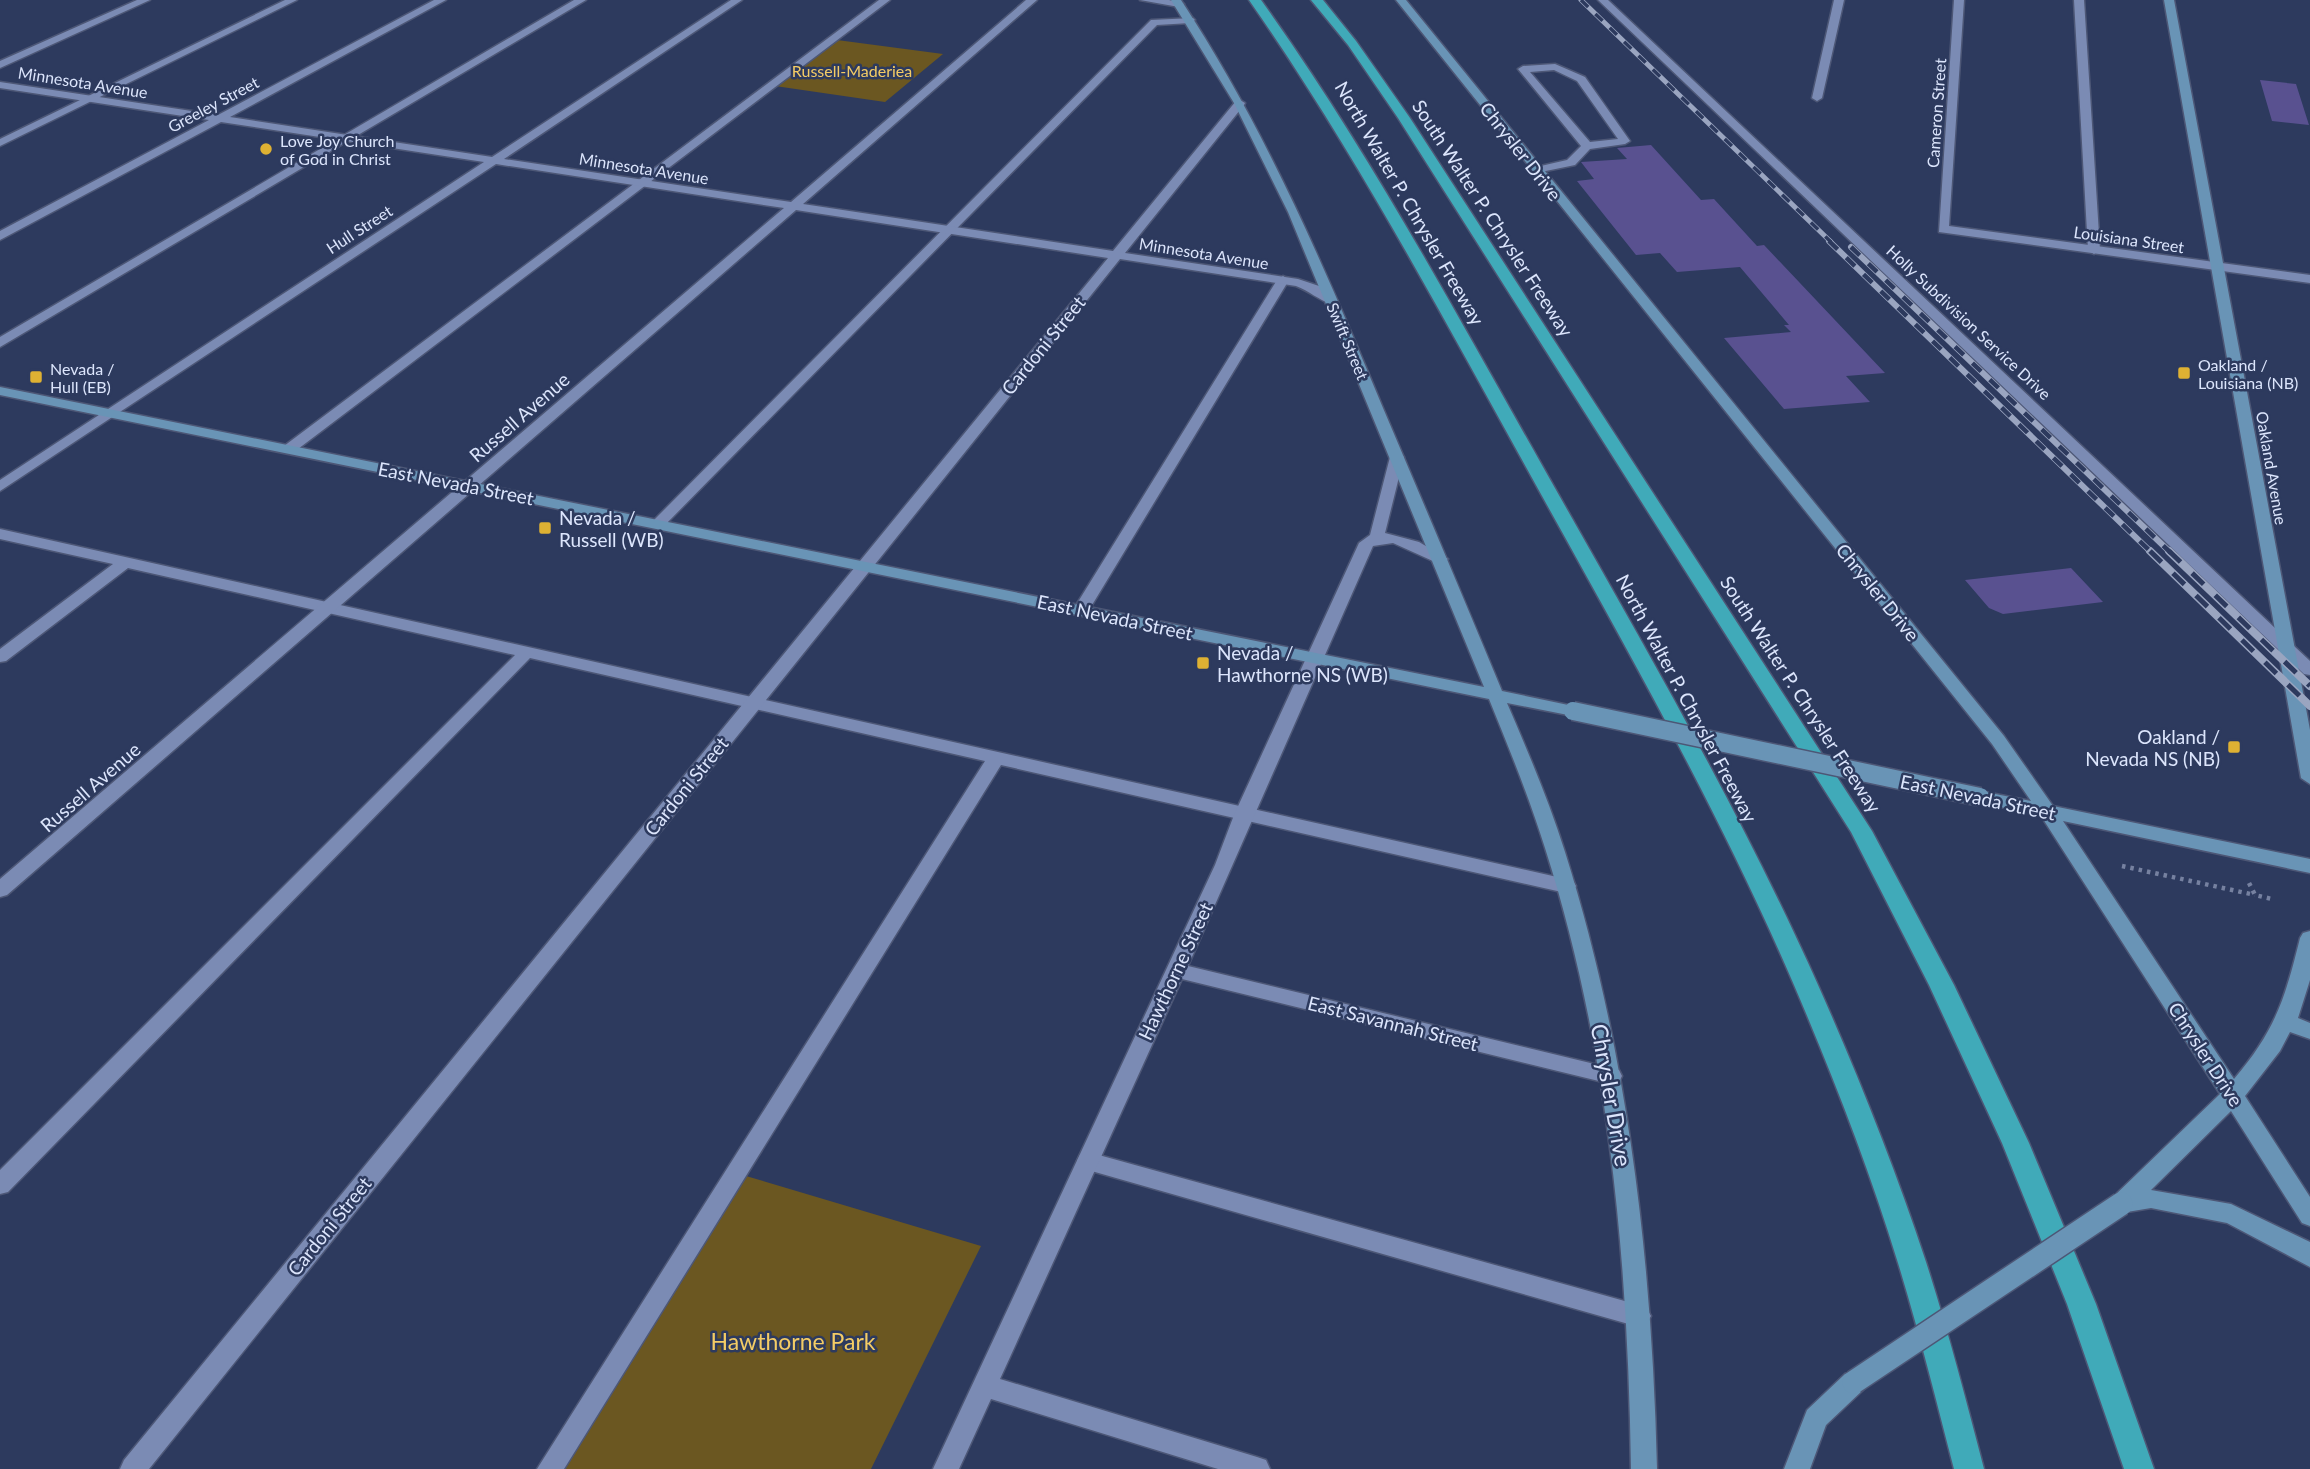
<svg xmlns="http://www.w3.org/2000/svg" width="2310" height="1469" font-family="Lato,sans-serif">
<rect width="100%" height="100%" fill="#2d3a5e"/>
<path fill="#6b5721" d="M837,40L943,54L885,102L775,86Z
M746,1176L981,1246L871,1469H563Z"/>
<path fill="#595190" d="M2260,80L2296,84L2309,125L2272,121Z
M1651,145L1701,200L1714,199L1757,246L1764,245L1885,373L1846,376L1870,402L1784,409L1724,338L1791,332L1784,325H1789L1740,267L1677,272L1660,253L1636,255L1577,181L1594,179L1581,162L1627,159L1617,148Z
M2071,568L2103,602L2003,614L1989,608L1965,580Z"/>
<g fill="none" stroke-linecap="round" stroke-linejoin="round">
<g stroke="#4d5776" stroke-width="3">
<path id="lane" d="M285,0H297L0,146V139Z
M574,0H586L0,347V337Z
M879,0H890L294,452H284V446Z
M1598,0H1608L2310,661V675L2304,674Z
M1834,0H1844L1822,98L1817,101L1812,98Z
M2074,0H2084L2100,250L2094,254L2088,250Z
M1193,18L1195,20L1190,23L1157,25L663,527H653L650,524L653,521L1151,20Z
M1555,64L1585,77L1630,141L1625,144L1590,149L1575,165L1536,173L1532,172V168L1567,160L1581,146L1518,69L1523,66ZM1554,70L1577,81L1618,139L1590,142L1530,72Z
M1283,276L1289,280L1089,610L1087,613H1075L1073,610L1277,280Z
M0,529L1566,879L1573,881L1576,886L1573,891L1566,893L1001,765L564,1469H537L985,761L530,658L8,1192L0,1194V1170L515,655L128,568L6,661L0,662V649L113,564L0,539Z
M1088,1152L1639,1305L1647,1309L1651,1316L1647,1323L1639,1327L1088,1170L1080,1167L1077,1161L1080,1155Z"/>
</g>
<g stroke="#4d5776" stroke-width="3">
<path id="street" d="M137,0H150L0,68V61Z
M434,0H446L230,117L492,157L731,0H742L504,159L791,202L1026,0H1037L803,204L1113,251L1236,101L1240,100L1245,103L1244,105L1125,253L1298,279L1322,287L1337,300L1331,304C1319,300 1309,291 1296,286L1120,259L149,1469H120L124,1460L1108,258L796,210L7,895L0,897V879L784,208L496,164L0,491V480L484,162L221,122L0,240V231L209,120L0,88V82L218,115Z
M1140,0H1169L1184,4L1179,7Z
M1954,0H1964L1949,226L2310,275V283L1939,232Z
M1397,453L1404,457L1385,533L1419,542L1448,559L1440,564L1435,562L1393,543L1373,546L1188,966L1611,1068L1619,1070L1622,1076L1619,1082L1611,1084L1182,979L1000,1379L1257,1457L1266,1460L1270,1469H1218L991,1399L959,1469H933L1215,865L1234,815L1359,543L1370,535L1390,457Z"/>
</g>
<g stroke="#4d5776" stroke-width="3">
<path id="secondary" d="M1171,0H1181C1265,128 1324,266 1383,408C1423,502 1463,597 1502,691L1573,706L1582,711L1573,716L1507,703C1528,752 1549,801 1565,852C1628,1052 1652,1260 1657,1469H1631C1628,1260 1609,1048 1545,848C1529,797 1509,748 1489,699L0,395V387L1484,687L1288,212L1234,103Z
M1396,0H1406L2004,736L2053,806L2310,859V873L2063,821L2234,1079C2275,1031 2285,999 2300,938L2303,933L2310,931V980L2298,1018L2310,1023V1039L2290,1032L2280,1051L2245,1096L2310,1197V1226L2302,1223L2231,1111L2151,1190L2231,1204L2310,1242V1267L2227,1223L2151,1208L2121,1213L2113,1211L2110,1204L2113,1197L2220,1094L2041,816L1974,801L1971,797L1974,793L1980,791L2031,801L1992,744Z
M2164,0H2174L2310,730V784L2301,778Z
M1854,1371L1863,1374L1866,1382L1863,1390L1826,1425L1810,1469H1784L1807,1410L1845,1374Z"/>
</g>
<g stroke="#4d5776" stroke-width="3">
<path id="highway" d="M1249,0H1261C1367,148 1453,308 1543,467C1639,637 1738,806 1818,985C1858,1075 1895,1168 1926,1262C1948,1330 1966,1400 1984,1469H1954C1936,1400 1919,1331 1898,1263C1869,1168 1833,1076 1794,985C1717,806 1620,637 1526,467C1438,308 1353,149 1249,0Z
M1311,0H1323L1356,41L1410,118L1872,831L1954,985L2029,1143L2096,1304L2154,1469H2124L2067,1304L2002,1143L1929,985L1851,832L1398,118L1348,45Z"/>
</g>
<path stroke="#7681a0" stroke-width="4.5" stroke-dasharray="3.5 5" stroke-linecap="butt" d="M2122,866L2255,895
M2249,883L2255,895L2272,899"/>
<use href="#lane" fill="#7b8bb4" fill-rule="evenodd"/>
<use href="#street" fill="#7b8bb4" fill-rule="evenodd"/>
<use href="#secondary" fill="#6994b6" fill-rule="evenodd"/>
<use href="#highway" fill="#40aab9" fill-rule="evenodd"/>
<g stroke="#9aa5c0" stroke-width="5">
<path id="rail-far2" d="M1581,0L1831,242"/>
</g>
<g stroke="#9aa5c0" stroke-width="6">
<path id="rail-far1" d="M1829,241L2152,553
M1851,247L2171,553"/>
</g>
<g stroke="#9aa5c0" stroke-width="8">
<path id="rail" d="M2150,551L2310,706
M2169,551L2310,686"/>
</g>
<use href="#rail-far2" stroke="#2d3a5e" stroke-width="3.5" stroke-dasharray="10" stroke-linecap="butt"/>
<use href="#rail-far1" stroke="#2d3a5e" stroke-width="4.5" stroke-dasharray="12" stroke-linecap="butt"/>
<use href="#rail" stroke="#2d3a5e" stroke-width="5" stroke-dasharray="16" stroke-linecap="butt"/>
<g stroke="#4d5776" stroke-width="21" stroke-linecap="butt">
<path id="secondary-bridge-far1" d="M1573,711L1980,797"/>
</g>
<g stroke="#4d5776" stroke-width="26" stroke-linecap="butt">
<path id="secondary-bridge" d="M1854,1382L2121,1204"/>
</g>
<use href="#secondary-bridge-far1" stroke="#6994b6" stroke-width="18"/>
<use href="#secondary-bridge" stroke="#6994b6" stroke-width="23"/>
</g>
<g fill="#deb133" stroke="#2d3a5e" stroke-width="2.5">
<circle cx="266" cy="149" r="7"/>
<rect x="2177" y="366" width="14" height="14" rx="3.5"/>
<rect x="29" y="370" width="14" height="14" rx="3.5"/>
<rect x="538" y="521" width="14" height="14" rx="3.5"/>
<rect x="1196" y="656" width="14" height="14" rx="3.5"/>
<rect x="2227" y="740" width="14" height="14" rx="3.5"/>
</g>
<g text-anchor="middle" dominant-baseline="central" stroke-width="5" stroke-linejoin="round" paint-order="stroke">
<g font-size="16" fill="#f4cc65" stroke="#2d3a5e">
<text x="852" y="70">Russell-Maderiea</text>
</g>
<g font-size="16" fill="#dce5fc" stroke="#2d3a5e">
<text transform="translate(83 82) rotate(9)">Minnesota Avenue</text>
<text transform="translate(213 104) rotate(-28)">Greeley Street</text>
<text transform="translate(1936 113) rotate(-86)">Cameron Street</text>
<text transform="translate(644 168) rotate(9)">Minnesota Avenue</text>
<text transform="translate(359 229) rotate(-33)">Hull Street</text>
<text transform="translate(2129 239) rotate(8)">Louisiana Street</text>
<text transform="translate(1204 253) rotate(9)">Minnesota Avenue</text>
<text transform="translate(1969 322) rotate(43)">Holly Subdivision Service Drive</text>
<text transform="translate(1348 341) rotate(67)">Swift Street</text>
<text transform="translate(2272 468) rotate(80)">Oakland Avenue</text>
</g>
<g font-size="16" fill="#dce5fc" stroke="#2d3a5e" text-anchor="start">
<text x="280" y="140">Love Joy Church<tspan x="280" dy="18">of God in Christ</tspan></text>
<text x="2198" y="364">Oakland /<tspan x="2198" dy="18">Louisiana (NB)</tspan></text>
<text x="50" y="368">Nevada /<tspan x="50" dy="18">Hull (EB)</tspan></text>
</g>
<g font-size="19" fill="#dce5fc" stroke="#2d3a5e">
<text transform="translate(1521 151) rotate(52)">Chrysler Drive</text>
<text transform="translate(1410 203) rotate(60)">North Walter P. Chrysler Freeway</text>
<text transform="translate(1493 218) rotate(57)">South Walter P. Chrysler Freeway</text>
<text transform="translate(1043 345) rotate(-51)">Cardoni Street</text>
<text transform="translate(519 417) rotate(-41)">Russell Avenue</text>
<text transform="translate(456 483) rotate(11)">East Nevada Street</text>
<text transform="translate(1878 592) rotate(51)">Chrysler Drive</text>
<text transform="translate(1115 617) rotate(12)">East Nevada Street</text>
<text transform="translate(1801 694) rotate(57)">South Walter P. Chrysler Freeway</text>
<text transform="translate(1687 698) rotate(62)">North Walter P. Chrysler Freeway</text>
<text transform="translate(686 786) rotate(-51)">Cardoni Street</text>
<text transform="translate(90 787) rotate(-41)">Russell Avenue</text>
<text transform="translate(1978 797) rotate(12)">East Nevada Street</text>
<text transform="translate(1175 971) rotate(-65)">Hawthorne Street</text>
<text transform="translate(1393 1023) rotate(14)">East Savannah Street</text>
<text transform="translate(2206 1054) rotate(57)">Chrysler Drive</text>
<text transform="translate(329 1226) rotate(-51)">Cardoni Street</text>
</g>
<g font-size="19" fill="#dce5fc" stroke="#2d3a5e" text-anchor="start">
<text x="559" y="517">Nevada /<tspan x="559" dy="22">Russell (WB)</tspan></text>
<text x="1217" y="652">Nevada /<tspan x="1217" dy="22">Hawthorne NS (WB)</tspan></text>
<text x="2220" y="736" text-anchor="end">Oakland /<tspan x="2220" dy="22">Nevada NS (NB)</tspan></text>
</g>
<g font-size="23" fill="#dce5fc" stroke="#2d3a5e">
<text transform="translate(1612 1095) rotate(80)">Chrysler Drive</text>
</g>
<g font-size="23" fill="#f4cc65" stroke="#2d3a5e">
<text x="793" y="1341">Hawthorne Park</text>
</g>
</g>
</svg>
